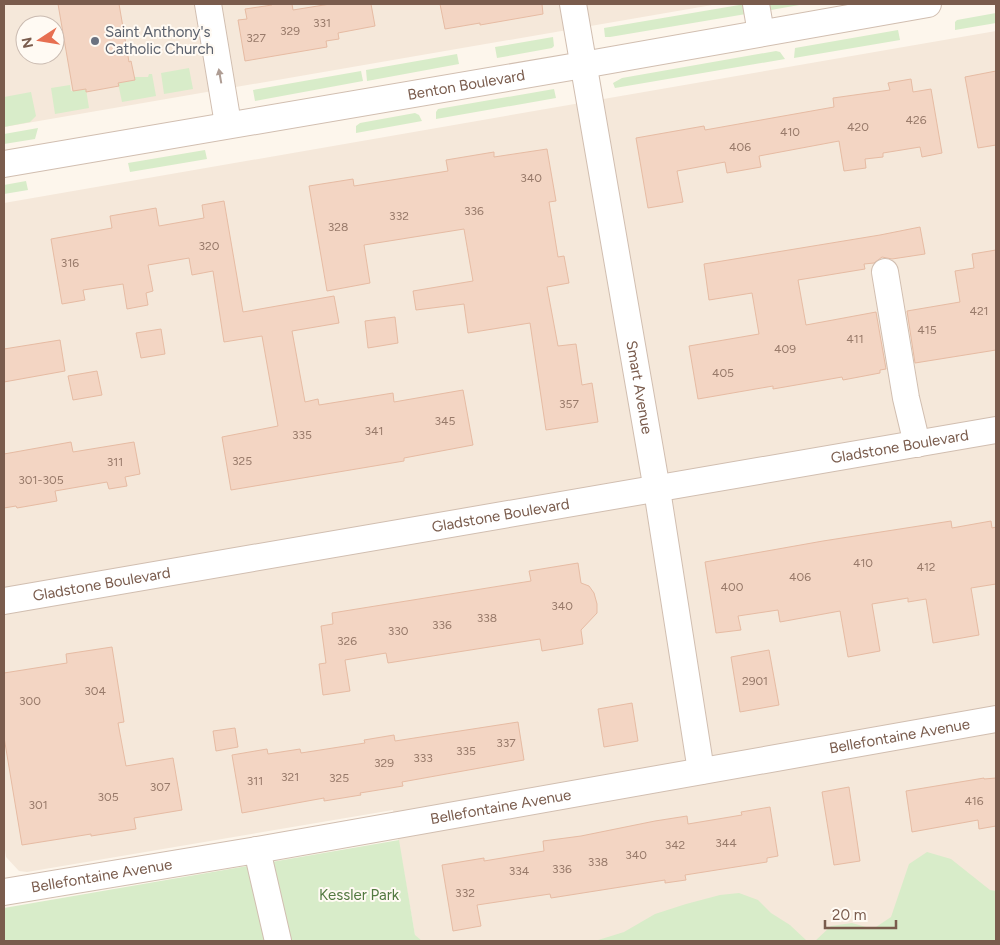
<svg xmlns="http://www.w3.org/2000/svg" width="1000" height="945" font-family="Figtree,sans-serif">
<rect width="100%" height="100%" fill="#fdf6ec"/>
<path fill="#f5e8da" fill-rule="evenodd" d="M4,4H718L4,127ZM25,25H55V55H25Z
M996,31V920L881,941H416L393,810L27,872L19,871L6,857L4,843V203Z"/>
<path fill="#d8ecc9" d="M745,4L746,14L610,37H605L604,28Z
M765,4H805L771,10L767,8Z
M996,13V23L955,30V22L957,20Z
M898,30L900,40L794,58L795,48Z
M553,37L554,46L552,48L497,58L495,47Z
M776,51L780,52L785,59L615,88L613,83L622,78Z
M457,54L459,64L367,81L366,70Z
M189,68L193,89L164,94L161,73Z
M361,71L363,81L255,101L253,90Z
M149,74H152L156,96L122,102L118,83L135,80L134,77H148Z
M70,85L71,91L86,89L89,108L55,114L51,88Z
M554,89L556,98L436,119V112L438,109Z
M31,92L36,116L30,122L4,127V97Z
M415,113L419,115L422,121L356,133V126L360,123Z
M38,128L35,139L4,144V134Z
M205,150L207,159L130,172L128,163Z
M26,181L28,190L4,194V185Z
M399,840L415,935L422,941H4V908Z
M927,852L951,859L990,890L996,891V941H815L831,926L852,923L873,929L891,917L909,864Z
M739,893L758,900L771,913L790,925L807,941H595L624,932L655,914L686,904L720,895Z"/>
<path fill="#f3d5c3" stroke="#e6bba3" d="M58,4H119L129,62L131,61L135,80L118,83L119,86L86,92V89L73,91Z
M272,4H292L293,10L330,4H371L375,26L338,33L339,39L326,41L327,47L245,61L238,20L247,19L245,9L272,5Z
M440,4H542L543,14L480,25V23L445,29Z
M996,71V145L978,148L965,77Z
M911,79L913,92L931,89L942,153L922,157L920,147L883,153V157L865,159L866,168L844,171L839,141L759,156L761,167L727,173L725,162L677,171L683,202L648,208L636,138L704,126L705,130L834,107L833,98L890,90L888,83Z
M547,149L556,201L549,202L558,257L564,256L569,283L547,287L558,346L576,344L582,385L592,383L598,422L546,430L530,323L468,333L464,304L416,310L413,291L473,281L464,229L364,245L370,283L327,291L309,186L353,179L354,186L448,171L446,160L494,152V157Z
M224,201L243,312L334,296L339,323L292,331L305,402L318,399L319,405L393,393L394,402L463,390L473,445L404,458V461L231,490L222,437L278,426L262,336L224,342L213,271L192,275L189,258L148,265L153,291L146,293L148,305L127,309L123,284L83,290L85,300L62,304L51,239L112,228L110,216L156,208L159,226L204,218L202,205Z
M920,227L925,254L892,259L882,257L874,263L864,264L865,269L798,280L806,325L876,312L886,369L880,370V373L843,380L842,377L773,389V386L698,399L689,346L759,334L752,293L709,300L704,264L880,235Z
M996,250V350L915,363L907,311L960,302L955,271L974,268L972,254Z
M395,317L398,343L368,348L365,321Z
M161,329L165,354L141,358L136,333Z
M60,340L65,371L4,382V349Z
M97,371L102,395L73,400L68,376Z
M71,442L73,452L134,442L140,474L125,477L127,486L109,489L107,482L55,491L57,501L17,508L16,506L4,508V454Z
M951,521L952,528L991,521L992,528L996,527V584L971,588L979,635L933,643L926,599L908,602V598L872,604L880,651L848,657L840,611L780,622L778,610L738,616L741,630L716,633L705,562L823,541Z
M578,563L581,583L589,586L594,593L597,604V613L581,630L583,644L542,651L540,639L388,663L386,653L345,660L350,691L323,695L319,664L326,663L321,626L333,624L332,613L531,581L529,571Z
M112,647L124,722L118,723L126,766L173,758L182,810L134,818L136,829L91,836V834L22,845L4,737V673L67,663L66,654Z
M769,650L779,705L740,712L731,657Z
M632,703L638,741L604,747L598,709Z
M518,722L524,760L402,782L403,786L360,793L361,795L324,801V798L242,813L232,755L267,749L268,754L300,749L301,753L365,743L364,740L394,735L395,741Z
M235,728L238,747L216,751L213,731Z
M984,778V779L996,778V826L979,829L978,820L912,832L906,791Z
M849,787L860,861L834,865L822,792Z
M770,807L778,856L767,858V862L685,875L686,880L665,883V880L551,898L550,894L477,905L481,926L453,931L442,865L484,858V861L544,851L543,841L581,836L655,821L687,816L688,824L742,815L741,812Z"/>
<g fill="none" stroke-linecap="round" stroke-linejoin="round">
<g stroke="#d1beb0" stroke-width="28">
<g id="minor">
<path d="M208,4L228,124"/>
<path id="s1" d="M573,4L657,490L701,771"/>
<path d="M756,4L761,33"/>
<path id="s2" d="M4,164L583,65L928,4"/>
<path d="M885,272L906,398L917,444"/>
<path id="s3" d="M4,601L996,430"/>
<path d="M257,850L278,941"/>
<path id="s4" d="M4,892L257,850L996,719"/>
</g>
</g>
<use href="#minor" stroke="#fff" stroke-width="26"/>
</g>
<defs><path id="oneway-solid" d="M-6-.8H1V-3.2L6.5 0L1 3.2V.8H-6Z" transform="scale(1.25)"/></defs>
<use fill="#af9d94" href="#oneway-solid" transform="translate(220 76) rotate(-100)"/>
<circle fill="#6b7280" stroke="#fffaf3" stroke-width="2" cx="95" cy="41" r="5"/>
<g text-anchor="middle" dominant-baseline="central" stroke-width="4" stroke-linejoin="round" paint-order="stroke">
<g font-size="12" fill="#987a6a">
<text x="322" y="23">331</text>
<text x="290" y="31">329</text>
<text x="256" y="38">327</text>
<text x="916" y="120">426</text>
<text x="858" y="127">420</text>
<text x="790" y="132">410</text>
<text x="740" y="147">406</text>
<text x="531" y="178">340</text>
<text x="474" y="211">336</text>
<text x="399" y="216">332</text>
<text x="338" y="227">328</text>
<text x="209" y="246">320</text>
<text x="70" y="263">316</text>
<text x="979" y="311">421</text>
<text x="927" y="330">415</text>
<text x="855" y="339">411</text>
<text x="785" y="349">409</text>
<text x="723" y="373">405</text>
<text x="569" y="404">357</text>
<text x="445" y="421">345</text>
<text x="374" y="431">341</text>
<text x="302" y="435">335</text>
<text x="242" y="461">325</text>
<text x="115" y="462">311</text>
<text x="41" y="480">301-305</text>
<text x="863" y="563">410</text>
<text x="926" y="567">412</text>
<text x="800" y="577">406</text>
<text x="732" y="587">400</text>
<text x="562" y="606">340</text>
<text x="487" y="618">338</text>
<text x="442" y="625">336</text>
<text x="398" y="631">330</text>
<text x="347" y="641">326</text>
<text x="755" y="681">2901</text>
<text x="95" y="691">304</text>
<text x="30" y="701">300</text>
<text x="506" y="743">337</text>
<text x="466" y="751">335</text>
<text x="423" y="758">333</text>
<text x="384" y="763">329</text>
<text x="290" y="777">321</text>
<text x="339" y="778">325</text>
<text x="255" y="781">311</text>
<text x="160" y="787">307</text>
<text x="108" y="797">305</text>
<text x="974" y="801">416</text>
<text x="38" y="805">301</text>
<text x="726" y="843">344</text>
<text x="675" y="845">342</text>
<text x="636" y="855">340</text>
<text x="598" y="862">338</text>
<text x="562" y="869">336</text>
<text x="519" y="871">334</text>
<text x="465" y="893">332</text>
</g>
<g font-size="15" fill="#5b616d" stroke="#fffaf3" text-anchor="start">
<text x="105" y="32">Saint Anthony's<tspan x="105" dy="17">Catholic Church</tspan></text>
</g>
<g font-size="15" fill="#7a5c4d" stroke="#fffaf3">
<text stroke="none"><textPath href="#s2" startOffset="469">Benton Boulevard</textPath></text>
<text stroke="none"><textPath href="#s1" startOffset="389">Smart Avenue</textPath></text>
<text stroke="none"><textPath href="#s3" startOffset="909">Gladstone Boulevard</textPath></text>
<text stroke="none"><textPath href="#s3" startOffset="504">Gladstone Boulevard</textPath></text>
<text stroke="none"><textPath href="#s3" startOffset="99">Gladstone Boulevard</textPath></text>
<text stroke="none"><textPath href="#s4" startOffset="909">Bellefontaine Avenue</textPath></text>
<text stroke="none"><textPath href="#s4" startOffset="504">Bellefontaine Avenue</textPath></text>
<text stroke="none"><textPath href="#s4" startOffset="99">Bellefontaine Avenue</textPath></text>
</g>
<g font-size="15" fill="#537a41" stroke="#fffaf3">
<text x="359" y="895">Kessler Park</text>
</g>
</g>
<rect width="1000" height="945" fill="none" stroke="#7a5c4d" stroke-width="10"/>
<g transform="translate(40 40) rotate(258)"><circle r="24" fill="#fffaf3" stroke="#cabbb1"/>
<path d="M0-4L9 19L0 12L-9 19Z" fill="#e76f51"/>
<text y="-8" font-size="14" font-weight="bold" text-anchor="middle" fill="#7a5c4d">N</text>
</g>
<path d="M825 920v8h71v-8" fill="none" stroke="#7a5c4d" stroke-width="2.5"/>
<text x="832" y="920" font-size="15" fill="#7a5c4d" stroke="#fffaf3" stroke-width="4" paint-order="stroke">20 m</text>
</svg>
